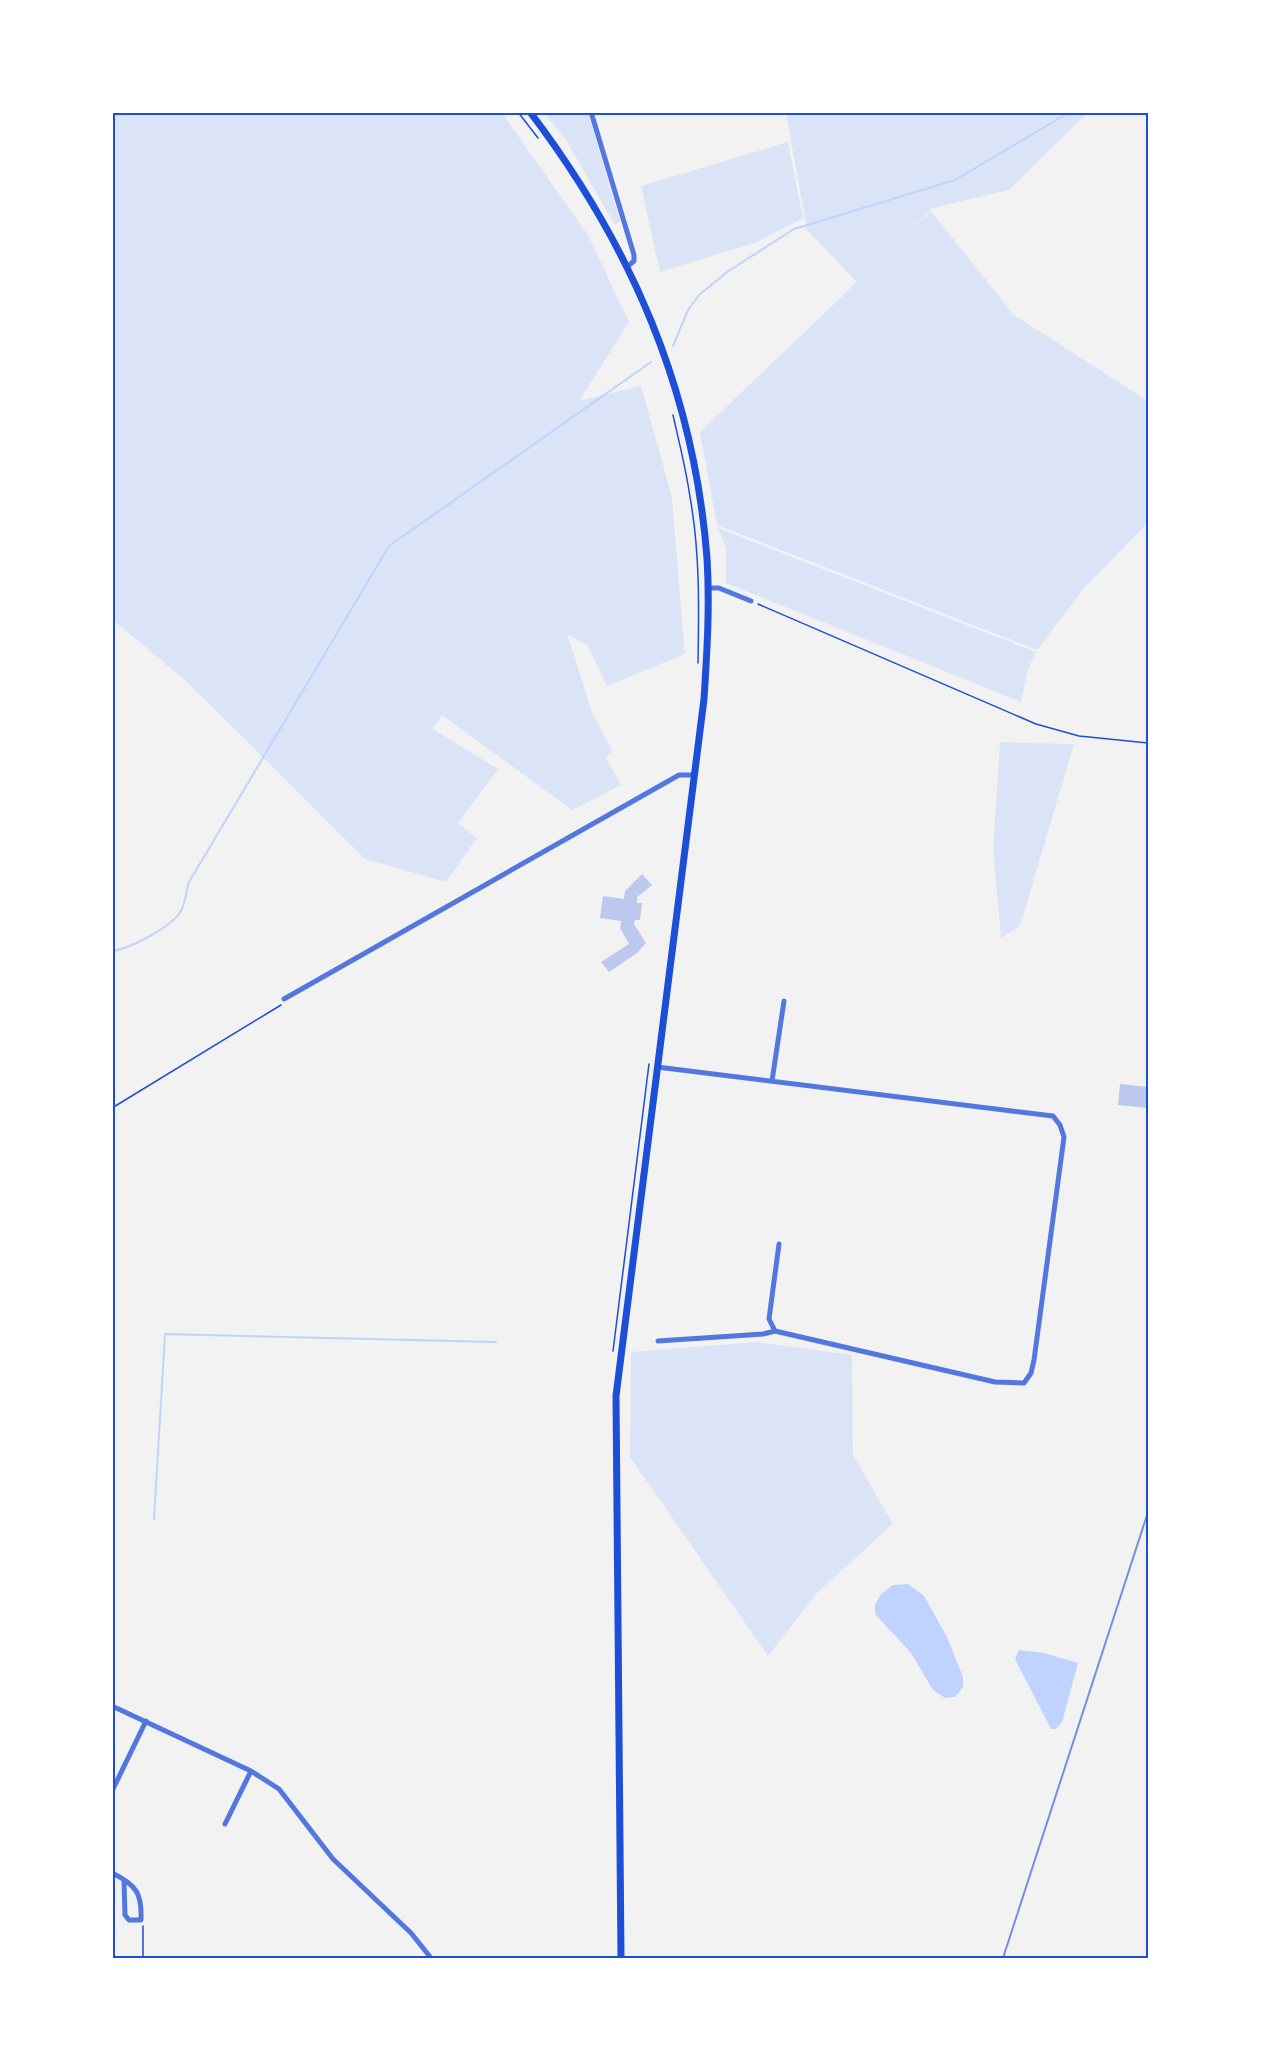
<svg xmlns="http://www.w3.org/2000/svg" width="1261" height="2071" font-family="'Fira Sans Condensed',sans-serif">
<rect width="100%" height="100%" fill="#f2f2f2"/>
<path fill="#dbe4f7" d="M112,113H502L588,235L629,322L579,401L641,386L672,497L685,654L607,686L588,646L567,634L593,715L612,749L606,758L621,785L572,810L442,715L433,729L498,769L458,823L477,838L446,882L365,859L187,682L113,620Z
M544,113H588L620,221L615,225L566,140Z
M786,113H1087L1009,190L933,208L877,261L931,211L1014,315L1148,401V523L1084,588L1037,650L717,525L700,432L857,282L807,230Z
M788,142L803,218L757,242L660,272L641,186Z
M718,528L1036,652L1028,669L1021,702L726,583V548Z
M1000,742L1074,744L1020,926L1001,938L993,849Z
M757,1342L852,1355L853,1455L893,1524L817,1593L768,1656L630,1457L631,1352Z"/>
<path fill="#bfd3fe" d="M908,1584L924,1596L947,1637L963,1677V1687L955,1697L945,1698L933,1690L911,1653L875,1614V1605L881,1594L893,1585Z
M1019,1650L1044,1653L1078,1663L1062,1722L1056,1729H1051L1015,1659Z"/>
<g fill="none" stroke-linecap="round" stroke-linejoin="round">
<path stroke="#bfd3fe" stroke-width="2" d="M673,346L688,310L699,295L727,272L794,229L955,180L1070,112
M112,951C130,949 168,928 179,914C185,907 186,891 189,882L389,546L651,362
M154,1519L165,1334L496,1342"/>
</g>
<path fill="#bdc9ec" d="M642,874L652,885L637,897V903H642L640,920H635L634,924L646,943L637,953L609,972L601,962L629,944L620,928L621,921L600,918L603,896L624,899L625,891Z
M1120,1084L1148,1087V1108L1118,1105Z"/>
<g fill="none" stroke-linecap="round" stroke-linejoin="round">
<path stroke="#1d4ed8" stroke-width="1.5" d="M518,112L538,138
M673,415C679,442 686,469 690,497C700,552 699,608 698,663
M758,604L1036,724L1079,736L1148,743
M112,1108L281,1005
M613,1351L649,1064
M143,1958V1926"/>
<path stroke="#5277de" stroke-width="5" d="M591,112L634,255V261L628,266
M708,588H719L751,601
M284,999L679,775H694
M657,1067L1053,1116L1060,1125L1064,1137L1034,1360L1031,1373L1024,1383L995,1382L775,1331L769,1319L779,1244
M772,1081L784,1001
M658,1341L763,1334L775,1331
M112,1706L251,1771L279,1789L333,1859L411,1933L431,1958
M112,1791L146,1721
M225,1824L251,1771
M112,1873C137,1885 142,1894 141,1920H129L125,1915L124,1881"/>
<path stroke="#1d4ed8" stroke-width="7" d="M530,112C631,245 694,390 707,558C710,605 707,652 704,699L616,1396L621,1958"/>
<path stroke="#7290e2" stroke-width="2" d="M1003,1958L1148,1512"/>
</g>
<rect width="1261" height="2071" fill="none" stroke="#ffffff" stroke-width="228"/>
<rect x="114" y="114" width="1033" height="1843" fill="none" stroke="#1d4ed8" stroke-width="2"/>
</svg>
